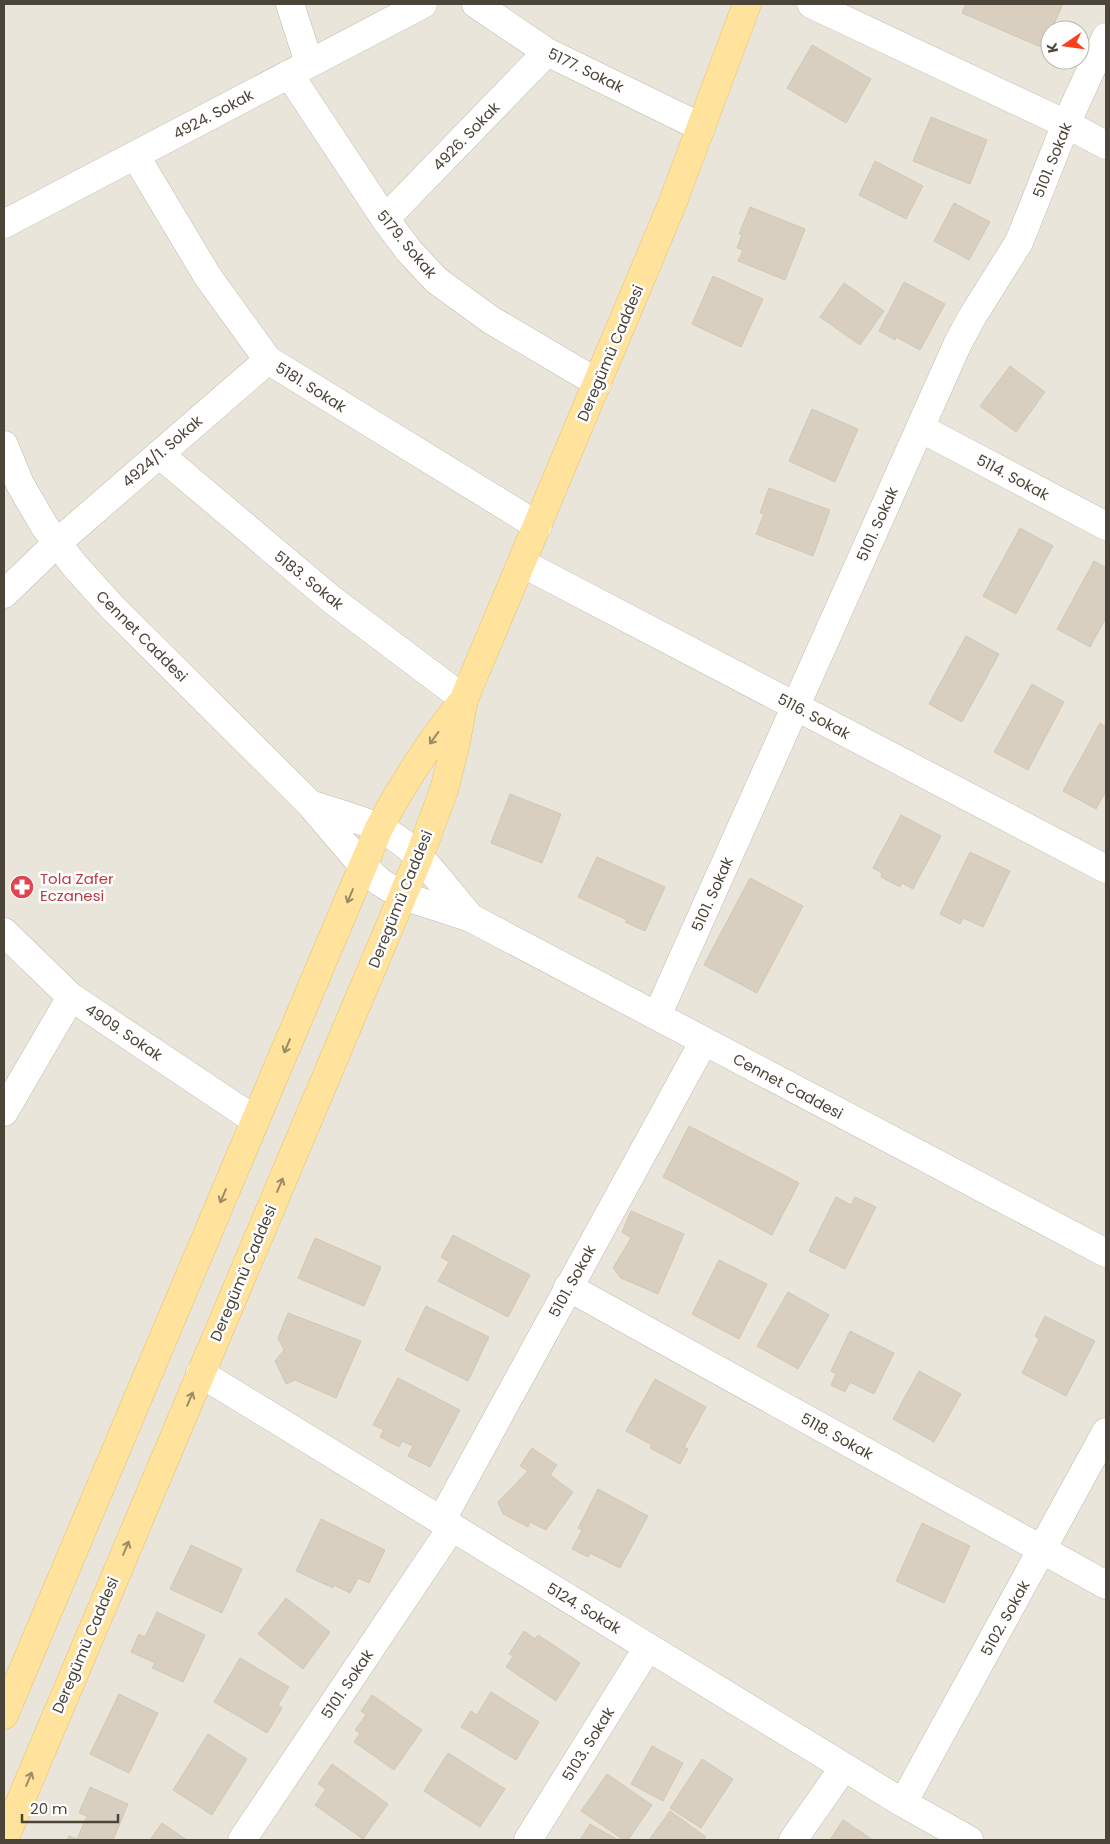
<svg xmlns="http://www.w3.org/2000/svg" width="1110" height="1844" font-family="Poppins,sans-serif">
<rect width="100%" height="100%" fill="#f6f3ec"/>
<path fill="#eae5da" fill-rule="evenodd" d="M4,4H1106V1840H4ZM1050,30H1080V60H1050Z"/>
<path fill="#d8cfc1" stroke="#d3c7b4" d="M966,4H1063L1043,48L962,13Z
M812,45L871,79L846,123L787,88Z
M931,117L987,140L970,184L913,161Z
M875,161L923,186L906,219L859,195Z
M954,203L990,222L969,260L934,241Z
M750,207L805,229L785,280L738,261L743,250L737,248L742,235L739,234Z
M713,276L763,299L741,347L692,324Z
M904,282L945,304L920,350L896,337L895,340L879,331Z
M844,283L884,311L860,345L820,317Z
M1010,366L1045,392L1016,432L980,406Z
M812,409L858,429L835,482L789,461Z
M769,488L830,510L813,556L756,534L764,514L760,513Z
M1020,528L1053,546L1016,614L983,596Z
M1094,561L1106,568V618L1090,647L1057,629Z
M966,636L999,654L962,722L929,704Z
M1032,684L1064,702L1028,770L994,752Z
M1100,723L1106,727V791L1096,809L1063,791Z
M510,794L561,814L542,863L491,843Z
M901,815L941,836L913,889L902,883L900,887L881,877L882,873L873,868Z
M970,852L1010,871L983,927L963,918L960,924L940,914Z
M597,857L665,887L645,931L625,922L627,920L578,897Z
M750,878L803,906L757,993L704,965Z
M689,1126L799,1183L772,1235L663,1177Z
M836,1197L851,1205L855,1197L876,1207L845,1269L809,1251Z
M631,1211L684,1234L658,1294L621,1278L613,1268L631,1238L622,1232Z
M453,1235L530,1275L508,1317L438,1281L449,1262L441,1257Z
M315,1238L381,1267L364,1306L298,1278Z
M719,1260L767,1284L739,1339L692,1314Z
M788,1292L829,1315L798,1369L757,1346Z
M426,1306L489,1337L468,1381L405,1350Z
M288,1313L361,1341L336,1398L295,1380L286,1384L275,1361L284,1350L278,1338Z
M1045,1316L1095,1341L1066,1396L1022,1373L1039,1339L1035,1336Z
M850,1331L894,1353L874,1394L850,1382L845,1392L831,1385L836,1374L831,1371Z
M919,1371L961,1394L934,1442L893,1419Z
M398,1378L460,1410L430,1467L408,1456L413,1446L402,1441L399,1447L380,1437L384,1430L373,1425Z
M655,1379L706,1407L684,1447L688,1449L680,1464L650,1448L652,1445L626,1431Z
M532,1448L557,1465L550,1475L573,1492L546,1530L530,1522L528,1527L503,1514L498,1502L528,1471L520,1466Z
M598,1489L648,1516L620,1568L590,1553L588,1557L572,1549L582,1530L578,1528Z
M321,1519L385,1550L369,1583L358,1578L350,1593L334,1585L333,1588L296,1571Z
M922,1523L970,1546L944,1603L896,1581Z
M191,1545L242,1569L222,1613L170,1589Z
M286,1598L330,1632L303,1669L258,1634Z
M157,1612L205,1635L183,1682L152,1668L155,1663L131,1652L139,1634L145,1637Z
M524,1631L535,1639L538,1635L580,1663L556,1701L506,1667L513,1656L509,1654Z
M240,1658L289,1687L278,1705L282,1708L267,1733L214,1702Z
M491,1692L539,1722L516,1760L461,1727L471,1711L477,1715Z
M119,1694L158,1713L129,1773L90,1754Z
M372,1695L422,1730L394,1770L354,1742L360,1733L355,1730L366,1715L361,1711Z
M208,1734L247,1759L212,1815L173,1790Z
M652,1746L683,1763L663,1801L631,1784Z
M448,1753L505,1789L480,1827L424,1791Z
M702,1759L733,1779L701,1828L670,1808Z
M332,1764L388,1804L363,1839L315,1805L326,1789L318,1784Z
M607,1774L652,1805L628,1840H624L581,1811Z
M90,1787L128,1804L113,1840H67L69,1836L77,1839L87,1816L79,1813Z
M670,1811L706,1837L703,1840H649Z
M843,1820L873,1840H830Z
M162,1823L187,1840H150Z
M590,1824L618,1840H580Z"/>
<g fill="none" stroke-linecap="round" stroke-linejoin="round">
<g stroke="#c2bbae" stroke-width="29">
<path id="minor" d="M290,4L309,63
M476,4L547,52L701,127
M811,4L1066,124L1106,145
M289,74L385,219L409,251L436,280L491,320L598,383
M135,155L208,277L268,360L538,526
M385,219L547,52
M4,224L423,4
M920,428L1106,526
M4,445L20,484L45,527L75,566L112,607L310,804
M159,454L331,599L464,699
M522,563L1106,869
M4,594L57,543L268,360
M310,804C341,815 377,822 403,843C428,862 450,894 471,918L403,896L380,882L363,866Z
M471,918L1106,1253
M4,932L71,997L255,1120
M657,1016L958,343L972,317L1019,242L1066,124L1106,37
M4,1112L71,997
M568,1287L1106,1585
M200,1373L903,1803L969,1840
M441,1521L704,1041
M903,1803L1106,1432
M242,1840L452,1527
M528,1840L648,1647
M793,1840L844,1767"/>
</g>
<g stroke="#e6c16a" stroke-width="29">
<path id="major" d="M4,1715L379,828C403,783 430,742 462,702
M4,1840L419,857L444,790L455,747L464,699L671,207L747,4"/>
</g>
<use href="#minor" stroke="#fff" stroke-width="28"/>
<use href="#major" stroke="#ffe39c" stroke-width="28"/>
</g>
<defs><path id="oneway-shaft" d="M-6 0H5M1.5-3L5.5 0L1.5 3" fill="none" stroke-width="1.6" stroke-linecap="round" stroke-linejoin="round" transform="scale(1.25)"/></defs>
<g stroke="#9c8c66">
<use href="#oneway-shaft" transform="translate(434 738) rotate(126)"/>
<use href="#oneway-shaft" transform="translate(350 896) rotate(113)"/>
<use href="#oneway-shaft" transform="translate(287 1046) rotate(113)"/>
<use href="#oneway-shaft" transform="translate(280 1185) rotate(-67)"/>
<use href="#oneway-shaft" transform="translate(223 1196) rotate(113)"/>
<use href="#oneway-shaft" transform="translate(190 1399) rotate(-67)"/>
<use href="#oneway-shaft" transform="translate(126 1548) rotate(-67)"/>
<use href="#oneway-shaft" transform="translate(29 1779) rotate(-67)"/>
</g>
<defs>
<g id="pharmacy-disc" transform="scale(1.25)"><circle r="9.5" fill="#e0444e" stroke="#fff"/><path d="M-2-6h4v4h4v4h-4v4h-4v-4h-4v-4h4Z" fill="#fff"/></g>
</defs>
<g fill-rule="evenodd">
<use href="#pharmacy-disc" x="22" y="887"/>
</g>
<g text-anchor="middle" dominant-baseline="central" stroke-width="5" stroke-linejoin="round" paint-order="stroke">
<g font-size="15" fill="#4b4439" stroke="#fff">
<text transform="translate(586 70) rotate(26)">5177. Sokak</text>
<text transform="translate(213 114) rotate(-28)">4924. Sokak</text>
<text transform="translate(466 136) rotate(-46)">4926. Sokak</text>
<text transform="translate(1052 160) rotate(-68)">5101. Sokak</text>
<text transform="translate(407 244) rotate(50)">5179. Sokak</text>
<text transform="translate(610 353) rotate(-67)">Deregümü Caddesi</text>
<text transform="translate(311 387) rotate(32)">5181. Sokak</text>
<text transform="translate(162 451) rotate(-41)">4924/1. Sokak</text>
<text transform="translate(1013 477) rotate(28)">5114. Sokak</text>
<text transform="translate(877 524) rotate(-66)">5101. Sokak</text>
<text transform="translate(309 580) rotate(39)">5183. Sokak</text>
<text transform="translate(142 636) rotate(45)">Cennet Caddesi</text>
<text transform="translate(814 716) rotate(28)">5116. Sokak</text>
<text transform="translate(712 894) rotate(-66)">5101. Sokak</text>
<text transform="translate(400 899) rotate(-68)">Deregümü Caddesi</text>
<text transform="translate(124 1032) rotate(34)">4909. Sokak</text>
<text transform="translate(788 1086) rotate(28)">Cennet Caddesi</text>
<text transform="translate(243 1273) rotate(-67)">Deregümü Caddesi</text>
<text transform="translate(572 1281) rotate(-61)">5101. Sokak</text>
<text transform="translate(837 1436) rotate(29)">5118. Sokak</text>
<text transform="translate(584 1608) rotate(31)">5124. Sokak</text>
<text transform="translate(1005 1618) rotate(-61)">5102. Sokak</text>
<text transform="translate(85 1645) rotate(-67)">Deregümü Caddesi</text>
<text transform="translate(347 1684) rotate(-56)">5101. Sokak</text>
<text transform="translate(588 1744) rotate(-58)">5103. Sokak</text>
</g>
<g font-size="15" fill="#be3a42" stroke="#fff" text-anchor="start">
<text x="40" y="878">Tola Zafer<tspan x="40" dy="17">Eczanesi</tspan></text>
</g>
</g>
<rect width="1110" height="1844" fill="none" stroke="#4b4439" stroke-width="10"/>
<g transform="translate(1065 45) rotate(257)"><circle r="24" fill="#ffffff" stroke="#b7b4b0"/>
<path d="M0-4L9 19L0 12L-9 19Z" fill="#fc3f1d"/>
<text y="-8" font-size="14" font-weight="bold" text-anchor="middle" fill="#4b4439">K</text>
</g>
<path d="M22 1814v8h96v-8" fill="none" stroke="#4b4439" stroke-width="2.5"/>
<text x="30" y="1814" font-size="15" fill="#4b4439" stroke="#ffffff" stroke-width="4" paint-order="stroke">20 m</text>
</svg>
